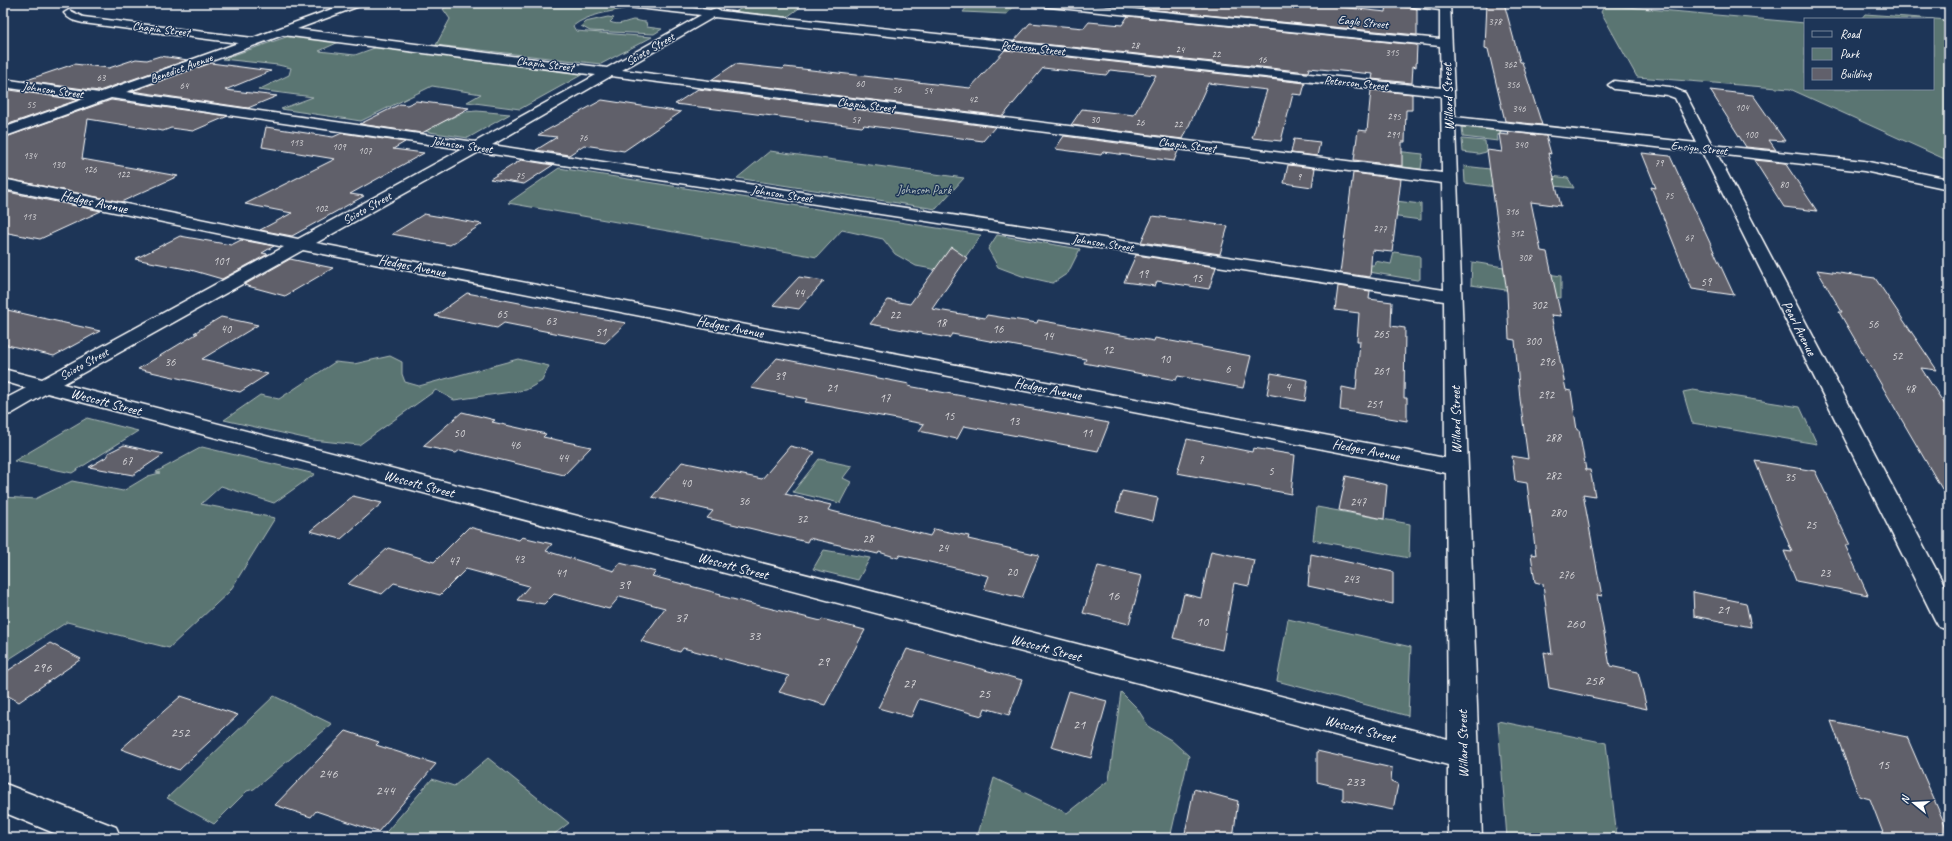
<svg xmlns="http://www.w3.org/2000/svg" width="1952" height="841" font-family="Caveat,sans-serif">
<rect width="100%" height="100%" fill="#1d3557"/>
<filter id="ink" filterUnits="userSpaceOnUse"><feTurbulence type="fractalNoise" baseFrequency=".025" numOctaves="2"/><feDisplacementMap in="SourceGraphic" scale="8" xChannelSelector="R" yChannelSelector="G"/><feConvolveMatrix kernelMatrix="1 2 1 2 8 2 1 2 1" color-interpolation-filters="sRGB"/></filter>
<g filter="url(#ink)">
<path fill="#5a7572" stroke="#acbab8" d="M454,3H569L628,8C610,12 588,14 573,26L576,31L652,37L601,64L436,45L450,19L443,9Z
M750,3H806L787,17L735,12Z
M970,3L1017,4L1007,14L963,12Z
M1605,5L1805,23V89H1933V19H1861L1865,14L1949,20V161L1790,89L1637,77L1601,12Z
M608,17L614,18L610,22C619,26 624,22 633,20C637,20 642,22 646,22L647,27L662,29L654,34L590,31L581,26L585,22Z
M289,36L339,42L319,51L355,55L377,47L585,73L520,109L467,102L481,94L432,86L361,121L281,109L313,97L258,90L289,75L291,68L278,65L222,59Z
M477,111L510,114L468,138L423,131L464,112Z
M1462,127L1501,131L1500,135H1497L1498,141L1463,137Z
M1462,139L1485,141L1486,152L1478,154L1463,152Z
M770,151L964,178L936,209L737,178Z
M1395,151L1423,154L1421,169L1377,164L1376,158Z
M1464,166L1568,178L1574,188L1544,185L1511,189L1465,183Z
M559,168L981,235L954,273L916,266L895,254L883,239L842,230L817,257L508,203Z
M1353,196L1421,204V220L1352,211Z
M997,235L1080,249L1068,273L1053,283L1022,276L998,267L988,249Z
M1394,252L1420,256V279L1417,280L1369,272L1370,265H1374L1375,261L1391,264Z
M1472,262L1561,276V298L1471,285Z
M390,356L402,362V374L405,382L419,386L518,359L549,366L542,381L526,390L454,400L436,390L359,445L313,440L224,420L260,395L279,399L335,362L354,364Z
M1693,390L1800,407L1817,444L1692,423L1683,392Z
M87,418L138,431L72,473L14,461Z
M202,447L315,474L274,503L221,486L201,504L275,518L230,591L169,648L67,622L3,663V497L35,499L72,481L123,491L148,476L160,473L156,472Z
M819,459L852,466L843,478L851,482L840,503L793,492Z
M1317,507L1410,524L1409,558L1313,540Z
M824,550L870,558L858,580L813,569Z
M1288,619L1411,647L1408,716L1277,681Z
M1121,692L1137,708L1149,727L1171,740L1189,756L1170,838H977L994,778L1067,813L1109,780Z
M274,696L332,724L254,789L247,791L214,824L167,798Z
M1498,721L1606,743L1617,838H1507Z
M488,758L569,823L549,838H381L432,779L454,786Z"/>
<path fill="#61606b" stroke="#fff" d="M1138,3H1341L1340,7L1386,12L1387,4L1401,5L1417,9V35L1134,8Z
M1487,3H1504L1520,62H1522L1542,125L1505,121L1488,49L1485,48Z
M1128,16L1417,45L1416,67L1413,66L1412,83L1372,79L1373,74L1309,68L1308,72L1014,41L1030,23L1084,28L1089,22L1122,25Z
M1005,50L1305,83L1302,95L1293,94L1281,141L1252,138L1267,90L1208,83L1183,139L1071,125L1082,109L1134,115L1156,75L1110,70L1106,75L1043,68L1003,116L711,80L735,64L783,69L785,67L970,88Z
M160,56L188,60L99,91L24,81L74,64L109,68L136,59L147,60Z
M211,63L271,71L225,90L277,96L248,108L132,91Z
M3,89L78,100L3,126Z
M698,89L995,127L983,141L864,125L862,127L675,104Z
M1371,90L1412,94V110H1406L1405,142H1402V166L1354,160L1358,130L1367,131Z
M1710,90L1753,95L1785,141L1769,140L1776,150L1746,147Z
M111,100L228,116L193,131L171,128L163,131L88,119L82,159L178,176L121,202L3,178V138Z
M602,100L681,112L624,151L584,145L569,155L536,150L557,137L538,135Z
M416,101L469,108L422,133L360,124L400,104L407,105Z
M266,127L333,137L342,133L405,142L393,149L424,153L350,194L364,196L292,236L260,230L292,213L245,204L335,159L262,147Z
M1508,132L1546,136L1551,154L1548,153L1561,206L1531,202L1541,251L1547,252L1561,316L1551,315L1566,390L1571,391L1577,430H1579L1586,470H1590L1595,496L1583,494L1602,596L1597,595L1610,666L1638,672L1647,709L1549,688L1544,652L1552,654L1543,584L1535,582L1531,554L1536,555L1527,483L1515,481L1512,456L1528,459L1520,399L1515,340L1509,339L1507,293L1487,150L1502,152L1499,134L1509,135Z
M1064,136L1178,151L1174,161L1103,152L1101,155L1055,149Z
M1294,139L1320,142L1317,156L1291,153Z
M1642,153L1670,156L1734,295L1692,289L1651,187L1656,188Z
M521,160L553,165L524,184L490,179Z
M1754,160L1785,163L1817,211L1784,207Z
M1288,165L1315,168L1312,187L1284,183Z
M1353,173L1401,179L1392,252L1372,250L1370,277L1340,273Z
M3,191L101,211L40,239L3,232Z
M424,214L482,224L450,245L392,234Z
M1153,216L1228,226L1220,254L1141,242Z
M180,236L231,245L241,240L274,246L262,253L268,254L222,279L191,270L135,259Z
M951,247L967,258L932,309L985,318L987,315L1037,323L1038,320L1154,341L1155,338L1251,356L1243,388L1178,376L1176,380L1142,374L1084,363L1086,359L952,334L949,338L870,324L888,300L910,304Z
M1136,255L1216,267L1209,289L1157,281L1155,286L1124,282Z
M290,259L333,268L285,296L244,285Z
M1817,270L1875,278L1937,370L1921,368L1949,411V501L1839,312H1842Z
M799,277L824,281L799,309L773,305Z
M1338,286L1370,291L1369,299L1392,302L1391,326L1405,328L1404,398H1407V421L1340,410L1342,387L1356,390L1360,341H1357L1359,313L1335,310Z
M467,293L551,309L626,323L605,343L504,323L497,328L435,316Z
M3,309L100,331L54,356L3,344Z
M221,317L258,325L202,359L268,374L240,392L138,369L198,333H194Z
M777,358L909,384L908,386L1109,423L1098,451L964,426L957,439L919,431L924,424L805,402L807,399L751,388Z
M1271,373L1308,380L1305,401L1267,394Z
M462,412L495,420L492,422L546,434L543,437L591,447L564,475L460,450L456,453L423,446Z
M1187,439L1252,452L1253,448L1295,455L1291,494L1177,473Z
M124,445L164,454L133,475L89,467L108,456V453Z
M790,446L815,452L785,494L831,505L828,510L930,536L934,529L969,536L968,539L1039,555L1022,598L984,589L989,576L900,555L898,558L879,552L878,554L809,538L807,542L707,518L713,511L652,497L682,462L762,479Z
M1755,461L1815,471L1850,545H1845L1868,595L1796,581L1784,551L1792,552Z
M1346,476L1387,485L1384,519L1339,510Z
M1122,491L1158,498L1153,521L1116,512Z
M353,496L382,503L341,539L310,531Z
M469,527L519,540L522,537L552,544L546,551L614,571L620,563L656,572L652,576L721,594L720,596L821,621L822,619L865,630L825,705L779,692L789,676L683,648L680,652L641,641L665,608L620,596L609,609L554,594L544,604L517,600L529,586L466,569L440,595L394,583L382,594L348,584L388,548L434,562Z
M1211,551L1254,560L1249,586L1234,583L1222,650L1173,638L1184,594L1201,598Z
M1311,554L1393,572V604L1308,586Z
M1098,566L1142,576L1129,624L1083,613Z
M1693,592L1746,603L1751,627L1694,616Z
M50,643L81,659L19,702L3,693V674Z
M907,649L1022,680L1009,715L985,708L982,716L919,699L911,717L878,708Z
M1069,691L1107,701L1091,758L1051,747Z
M181,696L238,715L179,770L121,749Z
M1831,721L1907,737L1949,834V838H1885L1870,799L1859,796Z
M346,731L379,742L376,745L436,764L378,832L316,811L311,817L275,805Z
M1317,751L1392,768L1391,781L1398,784L1393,810L1343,800V788L1317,782Z
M1194,789L1238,801L1233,838H1184Z"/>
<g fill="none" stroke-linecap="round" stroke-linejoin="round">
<g stroke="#fff" stroke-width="3">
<path id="minor" d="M348,3H363L362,5L297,29L607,68L701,15L619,6L614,3H649L710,10L716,8L721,11L1441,88L1440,46L1039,6L1034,3H1072L1440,39V10L1405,6L1400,3H1450L1455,117L1697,143L1675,98L1667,95L1614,89L1608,85L1614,81L1670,87L1685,93L1712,145L1864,161L1949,179V189L1864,171L1717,154L1949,594V630L1939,627L1935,620L1702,152L1455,125L1482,838H1448V765L47,393L11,414L3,416V400L26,388L3,381V369L42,379L284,247L3,189V179L298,239L462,149L111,98L3,137V128L84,99L3,87V79L99,93L238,43L83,23C75,21 69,20 64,13L69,10L83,17L253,38ZM714,17L1441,96L1442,173L622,70ZM283,35L596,75L475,142L126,92ZM611,76L1442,183L1444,290L492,145ZM479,152L1444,301L1445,458L316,243ZM303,250L1446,473L1448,739L63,384Z
M3,783L116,827L121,838H66L3,812Z"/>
</g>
<use href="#minor" fill="#1d3557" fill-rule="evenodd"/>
</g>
</g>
<g text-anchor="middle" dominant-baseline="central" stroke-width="3" stroke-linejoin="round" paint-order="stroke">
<g font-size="10" fill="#d8d7da">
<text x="1495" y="21">378</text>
<text x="1135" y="45">28</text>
<text x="1180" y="49">24</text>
<text x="1392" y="52">315</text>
<text x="1216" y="54">22</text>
<text x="1262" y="59">16</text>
<text x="1510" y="64">362</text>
<text x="101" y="77">63</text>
<text x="860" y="83">60</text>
<text x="1513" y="84">356</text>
<text x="184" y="85">64</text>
<text x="897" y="89">56</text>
<text x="928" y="90">54</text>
<text x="973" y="99">42</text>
<text x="31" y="104">55</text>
<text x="1742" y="107">104</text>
<text x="1519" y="108">346</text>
<text x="1394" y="116">295</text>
<text x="856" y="119">57</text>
<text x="1095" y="119">30</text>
<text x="1140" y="122">26</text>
<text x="1178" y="124">22</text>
<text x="1393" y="134">291</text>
<text x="1751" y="134">100</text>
<text x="583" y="137">76</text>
<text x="296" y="142">113</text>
<text x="1521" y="144">340</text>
<text x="339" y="146">109</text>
<text x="365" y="150">107</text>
<text x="30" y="155">134</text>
<text x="1659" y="162">79</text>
<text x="58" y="164">130</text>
<text x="90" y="169">126</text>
<text x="123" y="174">122</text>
<text x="520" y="175">75</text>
<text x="1299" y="176">9</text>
<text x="1784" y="184">80</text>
<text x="1669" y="195">75</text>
<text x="321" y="208">102</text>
<text x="1512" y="211">316</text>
<text x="29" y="216">113</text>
<text x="1380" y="228">277</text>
<text x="1517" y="233">312</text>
<text x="1689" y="237">67</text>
<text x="1525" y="257">308</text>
</g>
<g font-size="12" fill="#fff" stroke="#1d3557">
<text transform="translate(1363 22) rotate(6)">Eagle Street</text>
<text transform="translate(161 29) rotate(7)">Chapin Street</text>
<text transform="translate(1033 48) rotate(6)">Peterson Street</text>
<text transform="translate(650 49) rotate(-30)">Scioto Street</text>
<text transform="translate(545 64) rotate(7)">Chapin Street</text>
<text transform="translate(181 68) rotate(-20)">Benedict Avenue</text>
<text transform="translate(1356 83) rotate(6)">Peterson Street</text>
<text transform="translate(53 90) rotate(8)">Johnson Street</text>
<text transform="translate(866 105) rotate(7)">Chapin Street</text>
<text transform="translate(462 145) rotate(8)">Johnson Street</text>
<text transform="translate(1187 145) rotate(7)">Chapin Street</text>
<text transform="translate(1699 148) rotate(6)">Ensign Street</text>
<text transform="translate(782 194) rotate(9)">Johnson Street</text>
<text transform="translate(367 208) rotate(-29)">Scioto Street</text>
<text transform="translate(1103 243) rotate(9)">Johnson Street</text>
<text transform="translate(84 364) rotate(-29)">Scioto Street</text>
</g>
<g font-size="12" fill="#b5c1c0" stroke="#1d3557">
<text x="924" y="190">Johnson Park</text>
</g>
<g font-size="12" fill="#d8d7da">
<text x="221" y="261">101</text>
<text x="1143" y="274">19</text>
<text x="1197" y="278">15</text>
<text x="1706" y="282">59</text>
<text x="799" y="293">44</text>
<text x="1539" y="305">302</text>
<text x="502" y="314">65</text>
<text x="895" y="315">22</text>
<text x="551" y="321">63</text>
<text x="941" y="323">18</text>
<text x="1873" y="324">56</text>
<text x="226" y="329">40</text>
<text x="998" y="329">16</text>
<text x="601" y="332">51</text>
<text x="1381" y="334">265</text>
<text x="1048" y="336">14</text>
<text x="1533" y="341">300</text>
<text x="1108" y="350">12</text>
<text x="1897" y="356">52</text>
<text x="1165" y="359">10</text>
<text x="170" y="362">36</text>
<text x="1547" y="362">296</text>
<text x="1228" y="369">6</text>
<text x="1381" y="371">261</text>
<text x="780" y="376">39</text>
<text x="1288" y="387">4</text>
<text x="832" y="388">21</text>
<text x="1910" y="389">48</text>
<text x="1546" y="395">292</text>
<text x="885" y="398">17</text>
<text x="1374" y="404">251</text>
<text x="949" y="416">15</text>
<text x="1014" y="421">13</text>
<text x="459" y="433">50</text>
<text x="1087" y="433">11</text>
<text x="1553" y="438">288</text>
<text x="515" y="445">46</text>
<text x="563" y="458">44</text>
<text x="1201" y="460">7</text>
<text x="127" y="461">67</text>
<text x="1271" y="471">5</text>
<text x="1553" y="476">282</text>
<text x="1790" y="477">35</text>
<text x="686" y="483">40</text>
<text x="744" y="501">36</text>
<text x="1358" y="502">247</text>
<text x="1558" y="513">280</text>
<text x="802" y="519">32</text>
<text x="1811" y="525">25</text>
<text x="868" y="539">28</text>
<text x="943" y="548">24</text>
<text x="519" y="559">43</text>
<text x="454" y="561">47</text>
<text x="1012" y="572">20</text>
<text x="561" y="573">41</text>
<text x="1825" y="573">23</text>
<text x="1566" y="575">276</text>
<text x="1351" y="579">243</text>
</g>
<g font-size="14" fill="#fff" stroke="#1d3557">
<text transform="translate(1448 97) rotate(-92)">Willard Street</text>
<text transform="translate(94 202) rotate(12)">Hedges Avenue</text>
<text transform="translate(412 266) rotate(11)">Hedges Avenue</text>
<text transform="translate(730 327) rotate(11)">Hedges Avenue</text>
<text transform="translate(1799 328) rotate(63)">Pearl Avenue</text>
<text transform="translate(1048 389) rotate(11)">Hedges Avenue</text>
<text transform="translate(106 402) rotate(15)">Wescott Street</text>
<text transform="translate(1456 420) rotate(-91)">Willard Street</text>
<text transform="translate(1366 450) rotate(11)">Hedges Avenue</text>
<text transform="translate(419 484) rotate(15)">Wescott Street</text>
<text transform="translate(733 566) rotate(15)">Wescott Street</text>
<text transform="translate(1046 648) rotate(15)">Wescott Street</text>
<text transform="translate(1360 729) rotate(15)">Wescott Street</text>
<text transform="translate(1463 744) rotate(-91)">Willard Street</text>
</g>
<g font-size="14" fill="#d8d7da">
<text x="624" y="584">39</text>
<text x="1113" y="595">16</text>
<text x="1723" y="609">21</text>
<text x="681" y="617">37</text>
<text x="1202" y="621">10</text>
<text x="1575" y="623">260</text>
<text x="754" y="635">33</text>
<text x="823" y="661">29</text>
<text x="42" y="667">296</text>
<text x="1594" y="680">258</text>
<text x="909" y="683">27</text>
<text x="984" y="693">25</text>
<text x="1079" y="724">21</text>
<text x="180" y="732">252</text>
<text x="1883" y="764">15</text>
<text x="328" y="773">246</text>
<text x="1355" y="781">233</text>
<text x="385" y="790">244</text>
</g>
</g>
<rect width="1952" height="841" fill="none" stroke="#1d3557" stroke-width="16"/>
<rect x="8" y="8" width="1936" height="825" fill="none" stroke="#fff" stroke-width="1.5" filter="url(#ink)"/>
<rect x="1804" y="18" width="130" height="72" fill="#1d3557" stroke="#77869a"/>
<rect x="1812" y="31" width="20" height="6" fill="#1d3557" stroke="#77869a"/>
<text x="1840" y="38" font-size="12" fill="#ffffff">Road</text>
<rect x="1812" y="48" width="20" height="12" fill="#5a7572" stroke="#77869a"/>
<text x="1840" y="58" font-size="12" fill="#ffffff">Park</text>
<rect x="1812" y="68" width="20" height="12" fill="#61606b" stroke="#77869a"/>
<text x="1840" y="78" font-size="12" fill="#ffffff">Building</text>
<g transform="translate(1914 803) rotate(288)" stroke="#1d3557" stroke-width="3" paint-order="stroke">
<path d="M0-3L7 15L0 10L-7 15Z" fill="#ffffff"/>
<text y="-6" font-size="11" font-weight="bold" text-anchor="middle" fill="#ffffff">N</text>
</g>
</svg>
